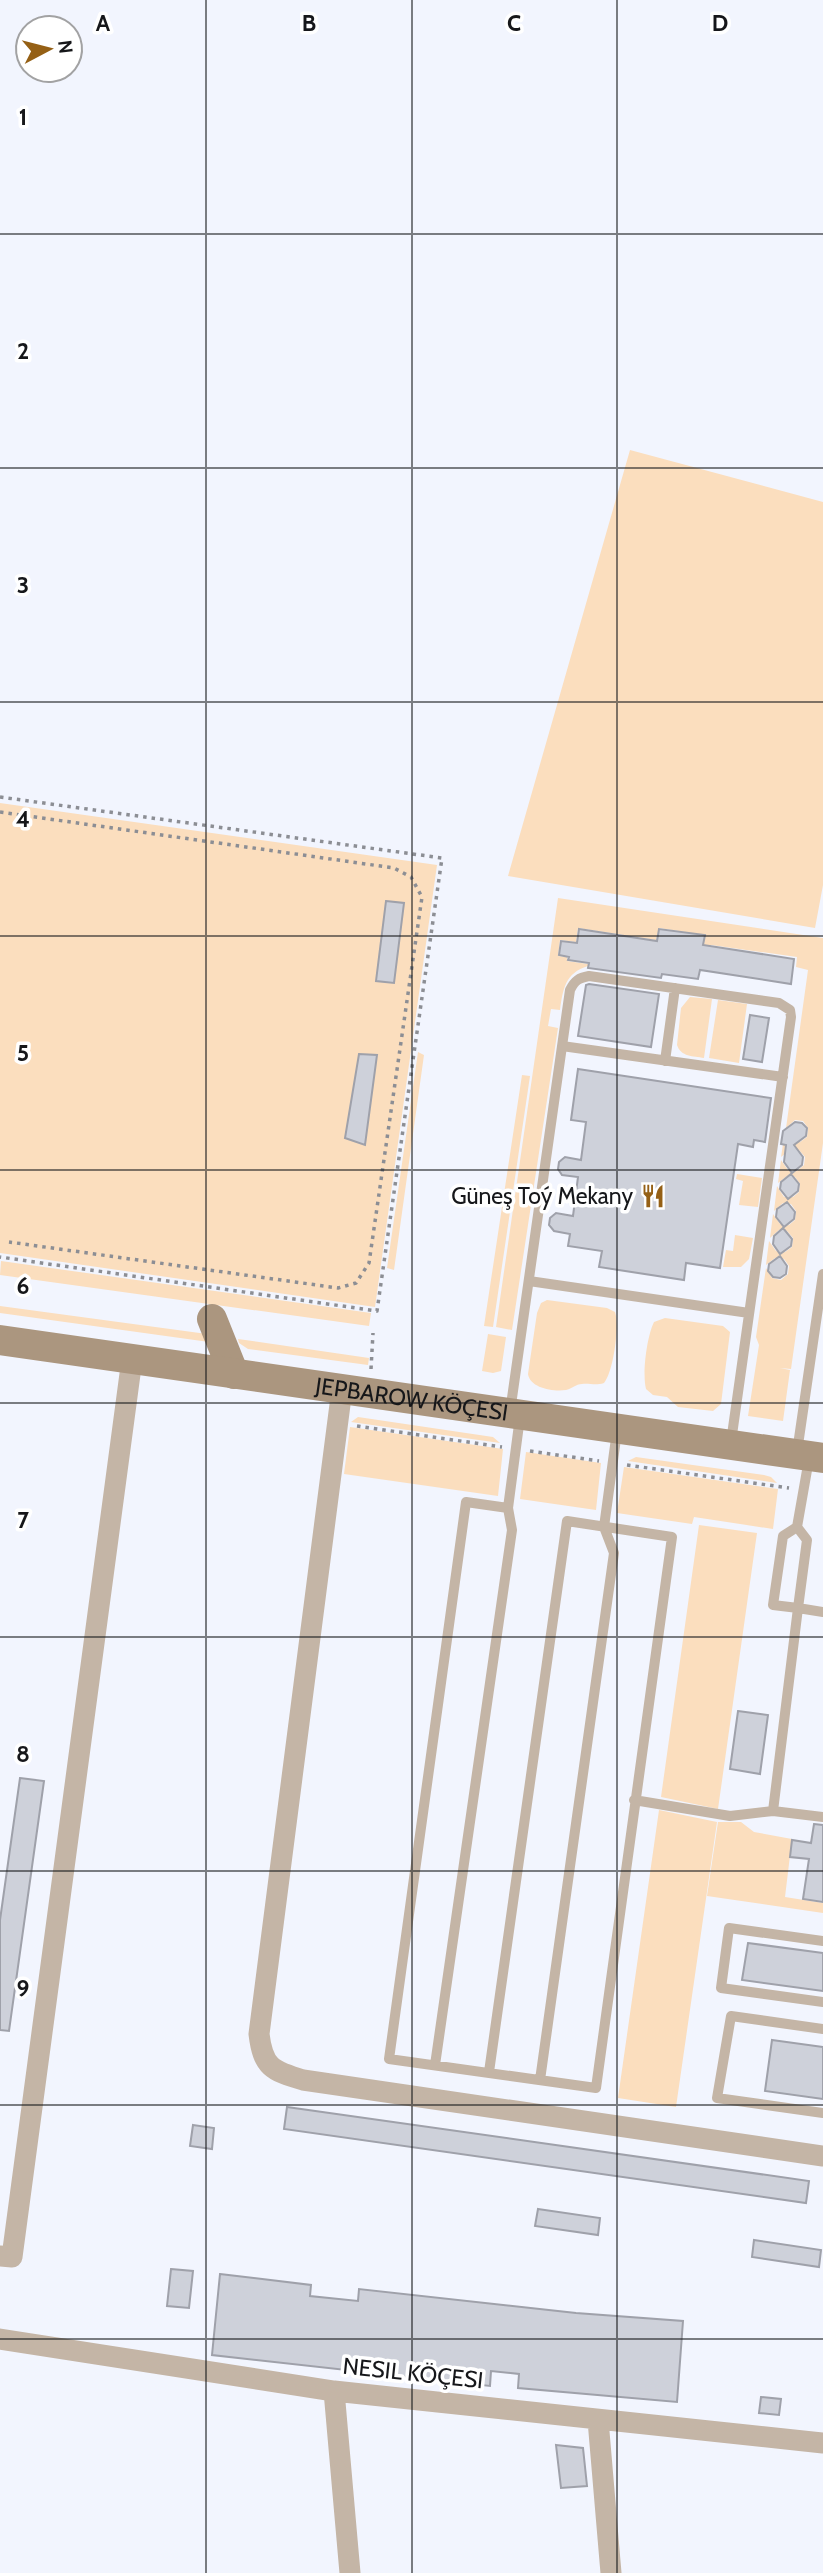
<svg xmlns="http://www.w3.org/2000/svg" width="823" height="2573" font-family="Cabin,sans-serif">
<rect width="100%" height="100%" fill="#f2f5fe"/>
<path fill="#fbdebe" d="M630,450L823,502V885L815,928L508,876Z
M0,803L437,865L375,1307L0,1253Z
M558,898L823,938V1143L791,1369L780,1368L790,1370L783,1421L748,1416L759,1345L756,1337L766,1268L772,1278L781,1280L788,1274L789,1266L784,1259L775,1258L766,1265L769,1241L776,1251L785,1252L792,1247L793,1238L787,1231L779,1230L770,1238L773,1214L780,1224L789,1225L795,1220L796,1211L791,1204L783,1203L774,1211L777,1186L784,1197H793L799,1192L800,1184L795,1177L787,1176L778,1183L781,1160L788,1170L797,1171L804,1165L805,1157L799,1150L791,1149L781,1157L785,1131L792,1141L800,1142L807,1137L808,1128L803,1121L795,1120L786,1128L808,970L796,967L797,957L711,945L709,955L703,954L705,935L659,928L656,940L578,928L576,942L560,940L558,956L567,957V961L588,964V966C565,973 563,989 560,1010L551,1009L548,1026L558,1028L512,1330L496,1327Z
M690,997L712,999L704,1058C693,1056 681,1057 677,1045L681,1008Z
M718,1000L747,1004L739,1063L709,1058Z
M418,1052L424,1055L394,1270L387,1268Z
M522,1075L530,1076L493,1327L484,1326Z
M737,1174L762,1178L758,1207L739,1205L743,1181L736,1179Z
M735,1235L753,1238L749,1259L741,1267H723L726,1250L733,1251Z
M1,1261L371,1313L369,1326L0,1275Z
M547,1300L607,1308L615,1312C620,1326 613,1373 604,1383C595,1386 590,1383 582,1384C576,1384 571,1389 566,1390C553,1392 530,1388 528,1374L537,1313L541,1303Z
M0,1306L207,1334L209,1342L0,1313Z
M665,1318L723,1326L730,1332L721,1404L713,1411L678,1407L667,1397L653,1395L646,1389C642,1373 647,1336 654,1322Z
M488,1334L506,1337L501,1371L493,1373L482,1371Z
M238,1339L369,1358L368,1365L248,1349L239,1343Z
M358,1417L493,1437L500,1443L351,1422Z
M350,1427L503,1449L498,1496L344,1474Z
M526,1452L601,1463L596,1510L520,1499Z
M636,1457L764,1475L771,1477L777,1483L628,1461Z
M624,1467L778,1489L773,1529L694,1517L692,1524L617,1513Z
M699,1525L757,1533L718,1809L661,1797Z
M659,1810L717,1822L676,2107L618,2098Z
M718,1822H741L754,1832L792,1839L785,1897L823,1903V1913L707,1896Z"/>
<path fill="#ced1da" stroke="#9fa1aa" stroke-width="2" d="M386,901L404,903L394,983L376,981Z
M579,929L657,941L659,929L705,935L703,945L794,959L791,984L700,970L698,979L662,974L661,978L588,968L589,963L568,960L569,957L559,955L561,941L577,943Z
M589,984L659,994L651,1047L578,1036L586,985Z
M750,1015L769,1018L762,1062L743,1059Z
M359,1054L377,1055L365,1145L345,1138Z
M578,1069L771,1098L765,1142L754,1140L753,1147L738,1144L720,1268L686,1263L684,1280L599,1267L602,1251L568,1246L570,1234L554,1231L549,1225L550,1218L556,1213L573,1216L578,1177L562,1175L558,1169L559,1162L565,1157L581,1160L586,1122L571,1120Z
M795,1122L802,1123L807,1128L806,1136L794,1145L803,1157L802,1165L792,1173L784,1162L786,1145L781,1144L783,1131Z
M791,1174L799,1184L798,1191L788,1199L780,1189L781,1182Z
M787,1202L795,1212L794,1219L784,1227L776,1217L777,1209Z
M783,1228L792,1239L791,1246L780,1254L773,1244L774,1236Z
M780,1256L787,1266L786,1274L780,1278L773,1277L768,1271L769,1264Z
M738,1711L768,1715L760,1774L730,1769Z
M20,1778L44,1781L9,2031L0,2030V1920Z
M814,1824L823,1825V1902L803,1899L809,1859L790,1857L792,1840L811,1843Z
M748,1943L823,1953V1991L742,1980Z
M772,2040L823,2047V2099L765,2091Z
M287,2107L809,2181L806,2203L284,2129Z
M193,2125L214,2128L212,2149L190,2146Z
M538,2209L600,2218L598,2235L535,2226Z
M754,2240L821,2250L819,2267L752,2257Z
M171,2269L193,2271L189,2308L167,2306Z
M220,2274L311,2285L310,2296L358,2301L359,2289L576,2313L683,2321L677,2402L518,2388L519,2374L491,2371L490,2386L212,2355Z
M761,2397L781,2399L779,2415L759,2413Z
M556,2445L583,2448L587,2486L561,2488Z"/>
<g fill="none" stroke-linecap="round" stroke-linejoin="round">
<path stroke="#8c8e94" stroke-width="3.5" stroke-dasharray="3.5 5" stroke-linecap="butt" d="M0,797L442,858L377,1311L0,1257
M0,812L394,868L411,877L422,897L369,1263L356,1283L338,1288L9,1242
M371,1369L373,1333
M357,1426L502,1447
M530,1451L599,1461
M627,1465L789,1488"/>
<path stroke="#c4b5a6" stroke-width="10" d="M562,1046L783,1077
M665,1061L675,988
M529,1281L749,1313
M510,1412L570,990C575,980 579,978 589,976L779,1003L790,1010L791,1017L731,1442
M797,1452L823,1274
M809,1459L797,1527L807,1540L798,1608L823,1612
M797,1527L783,1536L773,1605L798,1608L773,1811L823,1817
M634,1800L730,1816L773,1811
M823,1941L729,1928L721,1988L823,2002
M823,2029L731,2016L717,2098L823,2113
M435,2065L512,1530L508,1508L520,1417
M489,2072L567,1521L672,1537L596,2088L389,2059L466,1502L508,1508
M540,2080L614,1553L604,1527L617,1431"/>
<path stroke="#c4b5a6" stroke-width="21" d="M342,1389L259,2034C263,2067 272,2071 303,2080L823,2156
M0,2256L12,2257L132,1359
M0,2339L334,2391L823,2443
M334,2391L350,2573
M598,2420L611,2573"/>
<g stroke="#ab967f" stroke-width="30">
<path d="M212,1319L234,1374"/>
<path id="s1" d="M0,1340L823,1458"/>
</g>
</g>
<path fill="none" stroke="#16171a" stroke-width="2" stroke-opacity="0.55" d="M206,0V2573M412,0V2573M617,0V2573M0,234H823M0,468H823M0,702H823M0,936H823M0,1170H823M0,1403H823M0,1637H823M0,1871H823M0,2105H823M0,2339H823"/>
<defs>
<g id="restaurant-bare" transform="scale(1.89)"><path d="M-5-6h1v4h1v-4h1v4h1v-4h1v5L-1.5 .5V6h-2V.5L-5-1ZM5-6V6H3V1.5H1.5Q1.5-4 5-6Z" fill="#956015" stroke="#fff" stroke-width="2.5" paint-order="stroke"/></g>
</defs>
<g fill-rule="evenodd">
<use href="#restaurant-bare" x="653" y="1196"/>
</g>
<g text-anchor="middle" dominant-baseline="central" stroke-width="7" stroke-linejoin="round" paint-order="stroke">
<g font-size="23" fill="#16171a" stroke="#fff" text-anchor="end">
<text x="633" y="1196">Güneş Toý Mekany</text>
</g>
<g font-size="23" fill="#16171a" stroke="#fff">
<text stroke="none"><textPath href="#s1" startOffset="416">JEPBAROW KÖÇESI</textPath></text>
<text transform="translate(413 2373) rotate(6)">NESIL KÖÇESI</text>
</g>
</g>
<g font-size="23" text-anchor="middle" font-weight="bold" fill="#16171a" stroke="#fff" stroke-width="7" stroke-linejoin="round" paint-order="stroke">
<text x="103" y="31">A</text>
<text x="309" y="31">B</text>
<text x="514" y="31">C</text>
<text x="720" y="31">D</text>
<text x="23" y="125">1</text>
<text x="23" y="359">2</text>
<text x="23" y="593">3</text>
<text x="23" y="827">4</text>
<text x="23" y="1061">5</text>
<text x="23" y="1294">6</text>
<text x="23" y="1528">7</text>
<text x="23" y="1762">8</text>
<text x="23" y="1996">9</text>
</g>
<g transform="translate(49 49) rotate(83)"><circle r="33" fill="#ffffff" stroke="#a2a2a3" stroke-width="2"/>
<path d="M0-5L12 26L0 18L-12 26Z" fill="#956015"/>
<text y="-10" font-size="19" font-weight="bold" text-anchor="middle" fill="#16171a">N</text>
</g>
</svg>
